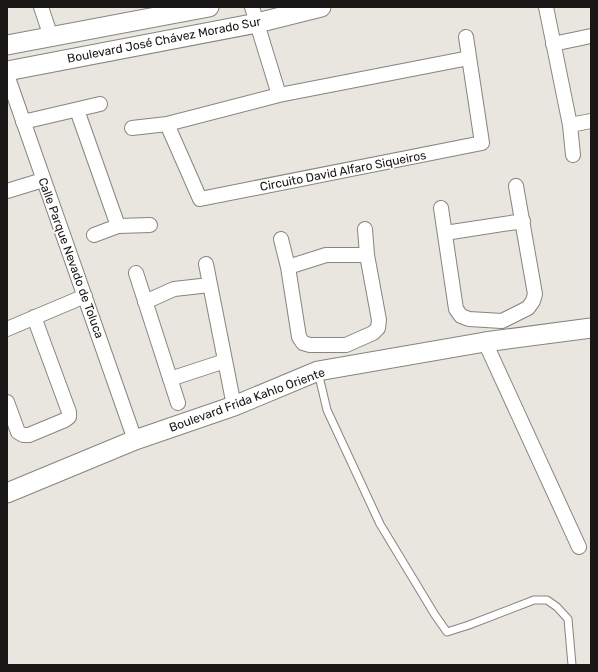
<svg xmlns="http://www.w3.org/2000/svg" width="598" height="672" font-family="Rubik,sans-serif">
<rect width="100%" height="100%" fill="#e8e6de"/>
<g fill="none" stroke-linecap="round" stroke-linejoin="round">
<g stroke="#86857e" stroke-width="9">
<path id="lane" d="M318,372L327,410L380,524L435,615L447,632L469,625L534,600H547L557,607L568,619L572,665"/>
</g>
<g stroke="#86857e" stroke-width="16">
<path id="street" d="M41,7L51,37
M252,7L279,95
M546,7L570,125L573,155
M553,44L591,36
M7,75L135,440
M77,110L118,226
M23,122L100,104
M167,124L200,199L482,143L466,37
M570,125L591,121
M132,128L167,124L279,95L469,58
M7,191L43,180
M441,208L456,309L461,316L469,319L502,321L528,308L533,301L535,294L516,186
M445,233L523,221
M94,235L118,226L150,225
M281,239L288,267L299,337L303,343L310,345H346L373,333L378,328L379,320L367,255L365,229
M206,264L234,406
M288,267L326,255H367
M136,273L178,403
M145,302L174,289L210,285
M7,329L85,296
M485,342L579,547
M170,379L225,361
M7,402L18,432L23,435H29L65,420L69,417V412L34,317"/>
</g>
<g stroke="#86857e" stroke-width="21">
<path id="secondary" d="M7,45L209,7
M7,71L257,23L321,7
M7,493L135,440L234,406L318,371L485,342L591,328"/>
</g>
<use href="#lane" stroke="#fff" stroke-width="7"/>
<use href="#street" stroke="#fff" stroke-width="14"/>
<use href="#secondary" stroke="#fff" stroke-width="19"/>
</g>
<g text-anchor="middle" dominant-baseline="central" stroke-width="3" stroke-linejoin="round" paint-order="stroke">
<g font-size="12" fill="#181715" stroke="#fff">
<text transform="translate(164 40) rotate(-11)">Boulevard José Chávez Morado Sur</text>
<text transform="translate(343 171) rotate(-11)">Circuito David Alfaro Siqueiros</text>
<text transform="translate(71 258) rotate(70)">Calle Parque Nevado de Toluca</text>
<text transform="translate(247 400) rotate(-20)">Boulevard Frida Kahlo Oriente</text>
</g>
</g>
<rect width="598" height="672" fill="none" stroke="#181715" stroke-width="16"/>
</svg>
